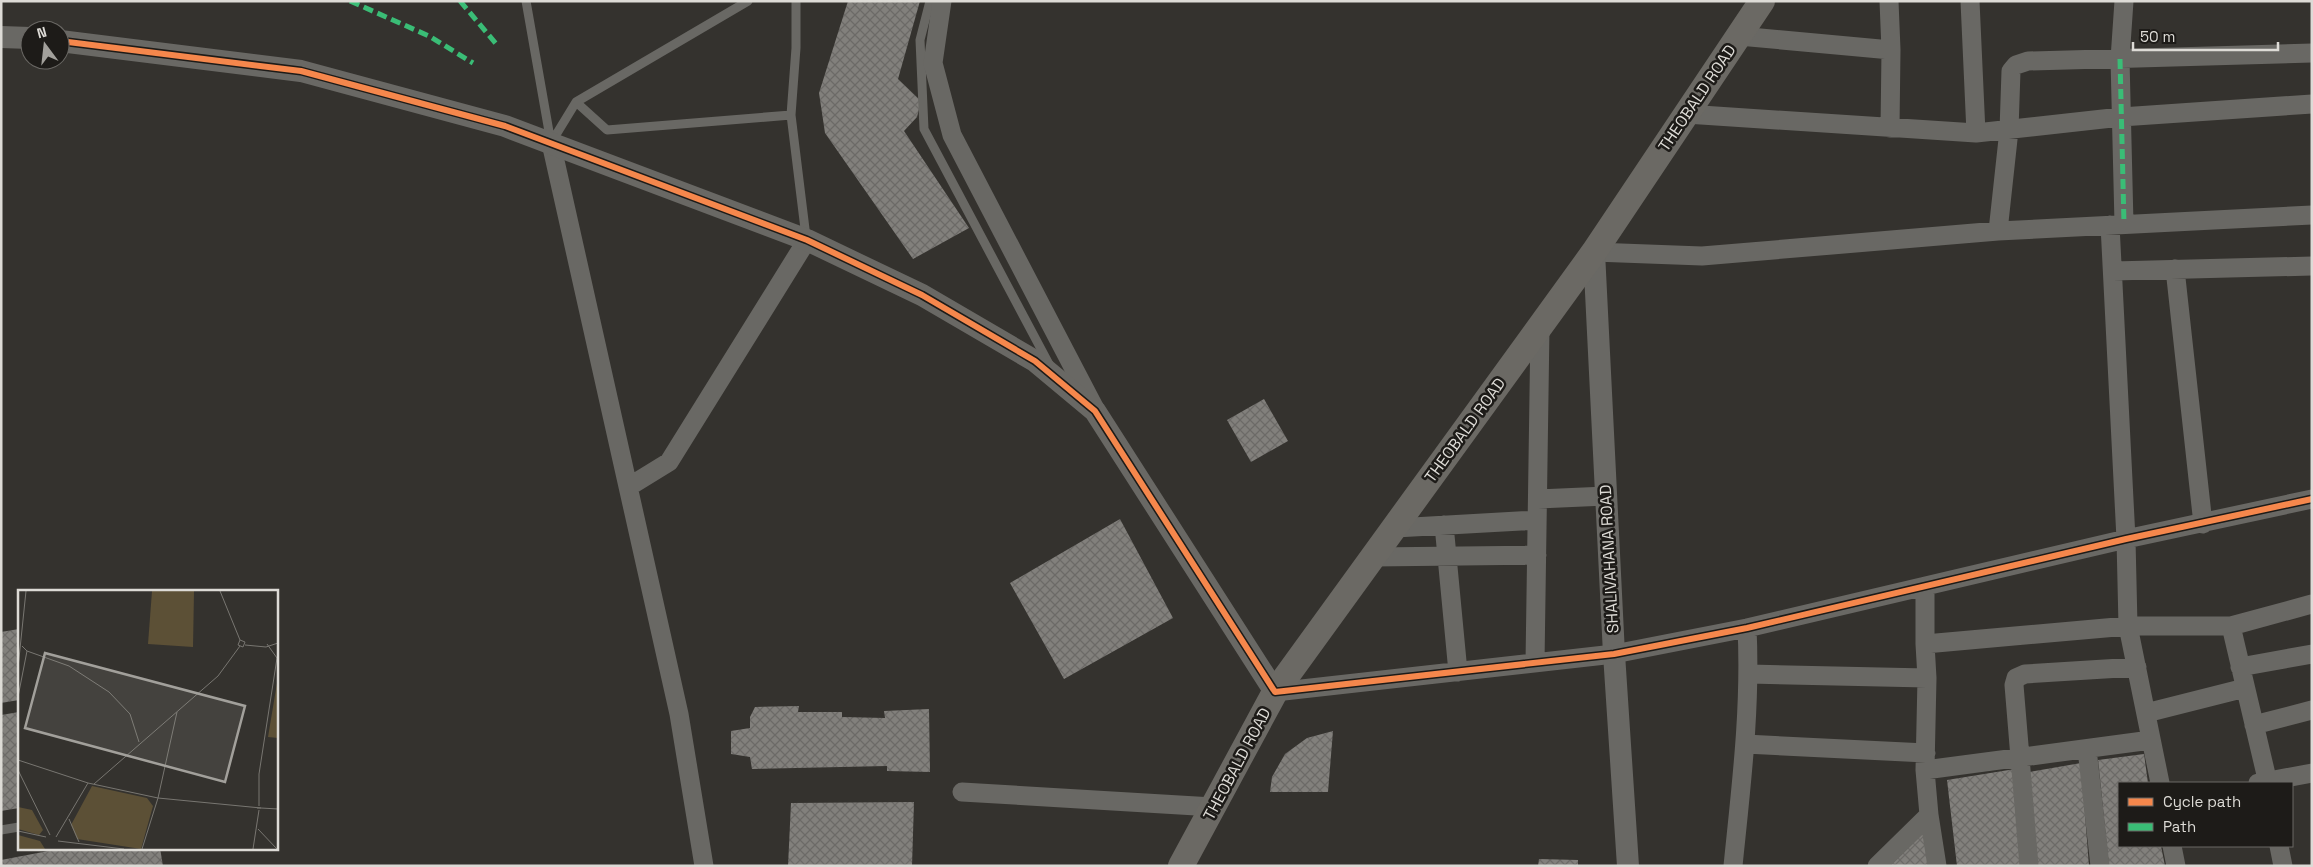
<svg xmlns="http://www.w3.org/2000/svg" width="2313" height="867" font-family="'Space Grotesk',sans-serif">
<defs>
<pattern id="building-cross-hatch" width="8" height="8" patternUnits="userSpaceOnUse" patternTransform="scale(1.25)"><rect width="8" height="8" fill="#82807c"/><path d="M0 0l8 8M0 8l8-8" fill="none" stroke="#6c6a67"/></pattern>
</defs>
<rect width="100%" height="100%" fill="#34322e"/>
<path fill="url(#building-cross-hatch)" d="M848,1H920L898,79L921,101L917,117L904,131L969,228L913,259L825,133L819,93Z
M1264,399L1288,441L1251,462L1227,420Z
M1120,519L1173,618L1064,679L1010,583Z
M19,629V700L1,703V632Z
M799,706L798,712H842V717L885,718L884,711L929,709L930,772L887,771V766L752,769L750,757L731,754V731L750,728V717L755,707Z
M19,712V808L1,811V715Z
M1333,731L1328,792H1270L1272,777L1285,754L1307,738Z
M2144,754L2148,783H2119V846H2161L2165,866H2109L2098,760Z
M2081,763L2089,866H2037L2029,772Z
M2015,769L2024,866H1957L1947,780Z
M914,802L912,866H788L791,803Z
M1926,829L1932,866H1890Z
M64,848H160L163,866H1V860Z
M1539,859L1578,860V866H1538Z"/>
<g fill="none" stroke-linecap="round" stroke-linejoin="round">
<path stroke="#696864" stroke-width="9" d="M526,1L551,143
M796,1V48L791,115L806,237
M930,1L920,40L924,129L1049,364
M576,102L607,130L791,115
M551,143L576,102L748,1
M1,830L19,827"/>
<path stroke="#696864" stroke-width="19" d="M942,1L933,63L952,135L1095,409
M1889,1L1891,50L1890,128
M1970,1L1976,133
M2124,1L2120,59L2124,224
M1739,36L1891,50
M1686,114L1976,133L2121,117L2312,104
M551,143L679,714L704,866
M2110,225L2126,539L2128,626L2160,783
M1998,231L2009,130L2011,71L2016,65L2028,61L2312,53
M1594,252L1702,256L1998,231L2312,215
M2175,269L2203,524
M2113,271L2312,266
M630,486L669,462L807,240
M1538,499L1606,496
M1444,525L1458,672
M1395,528L1537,520
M1373,557L1537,555
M1925,586V644L1927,678L1925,770L1929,815L1937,866
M2231,626L2268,783
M1925,644L2128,626H2231L2312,604
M1535,663L1540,327
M2240,667L2312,654
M1749,674L1927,678
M1275,692L1614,654L1747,628L2126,539L2312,499
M2146,713L2245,688
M2254,725L2312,710
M1745,744L1926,753
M2087,749L2100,866
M1925,770L2151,740
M2258,783L2312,773
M962,792L1213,807
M2172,846L2176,866
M2279,846L2283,866
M1733,866C1741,787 1751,708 1747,628
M1877,866L1929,815
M2029,866L2014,685L2016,678L2025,674L2137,667"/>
<path stroke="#696864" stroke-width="22" d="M1,37L30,38
M60,41L301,71L505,126L807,240L922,295L1035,361L1095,411L1275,692
M1594,252L1614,654L1628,866"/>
<path stroke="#6b6964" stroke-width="26" d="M1181,866L1275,692L1594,252L1762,1"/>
<path stroke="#3abd76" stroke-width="5" stroke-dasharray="10 5" stroke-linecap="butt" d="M350,1L429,36L473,63
M460,1L498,46
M2120,59L2124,224"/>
<g stroke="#1d1b18" stroke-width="9">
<path id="cycleway" d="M60,41L301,71L505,126L807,240L922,295L1035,361L1095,411L1275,692L1614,654L1747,628L2126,539L2312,499"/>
</g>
<use href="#cycleway" stroke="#f5874c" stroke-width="6"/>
</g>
<g text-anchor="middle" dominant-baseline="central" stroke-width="5" stroke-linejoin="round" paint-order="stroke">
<g font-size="16" fill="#dddbd6" stroke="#1d1b18">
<text transform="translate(1697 98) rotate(-56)">THEOBALD ROAD</text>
<text transform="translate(1465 430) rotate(-54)">THEOBALD ROAD</text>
<text transform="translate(1609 559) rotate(-93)">SHALIVAHANA ROAD</text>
<text transform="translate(1237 764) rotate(-62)">THEOBALD ROAD</text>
</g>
</g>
<g transform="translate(18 590)">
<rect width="260" height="260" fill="#34322e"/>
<path d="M260,87V148L250,147ZM74,196L129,208L135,216L123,259L59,249L53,235ZM0,217L14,220L25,240L21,245L0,239ZM0,245L22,251L27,259H0Z" fill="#5c5036"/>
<path d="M134,1H176L175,57L130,54Z" fill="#5c5036"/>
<path fill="none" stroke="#787671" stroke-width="1" d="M202,1L222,50L227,52L225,57L220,55L222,50M227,55L248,57L260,53M9,61L51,76L91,102L112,124L121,152M0,78L8,1M0,107L9,61L4,56M0,170L70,193L140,208L243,218H239M0,180L32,245M76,194L200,86L222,56M241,216V184L259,68L249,54M243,218L260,219M51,229L61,252M240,239L259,259M0,241L28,247M38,247L70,193M40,251L106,259M124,259L140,208L159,122M235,259L241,220"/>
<path fill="#a2a09b" fill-opacity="0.15" stroke="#a2a09b" stroke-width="2.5" d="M27,63L227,116L207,192L7,138Z"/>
<rect width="260" height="260" fill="none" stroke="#dddbd6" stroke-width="2.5"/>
</g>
<rect width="2313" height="867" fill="none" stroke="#dddbd6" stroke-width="5"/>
<rect x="2118" y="782" width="175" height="65" fill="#1d1b18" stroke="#6a6864"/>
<rect x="2128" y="798" width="25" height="8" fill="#f5874c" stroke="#6a6864"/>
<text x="2163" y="807" font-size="15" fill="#dddbd6">Cycle path</text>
<rect x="2128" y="823" width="25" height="8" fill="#3abd76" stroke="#6a6864"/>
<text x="2163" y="832" font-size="15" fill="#dddbd6">Path</text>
<g transform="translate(45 45) rotate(345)"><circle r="24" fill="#1d1b18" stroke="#6a6864"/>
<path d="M0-4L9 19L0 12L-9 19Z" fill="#a2a09b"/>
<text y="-8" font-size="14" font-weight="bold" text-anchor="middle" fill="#dddbd6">N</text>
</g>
<path d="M2133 42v8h145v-8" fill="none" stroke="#dddbd6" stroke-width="2.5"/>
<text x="2140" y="42" font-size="15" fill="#dddbd6" stroke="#1d1b18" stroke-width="4" paint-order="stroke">50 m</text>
</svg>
